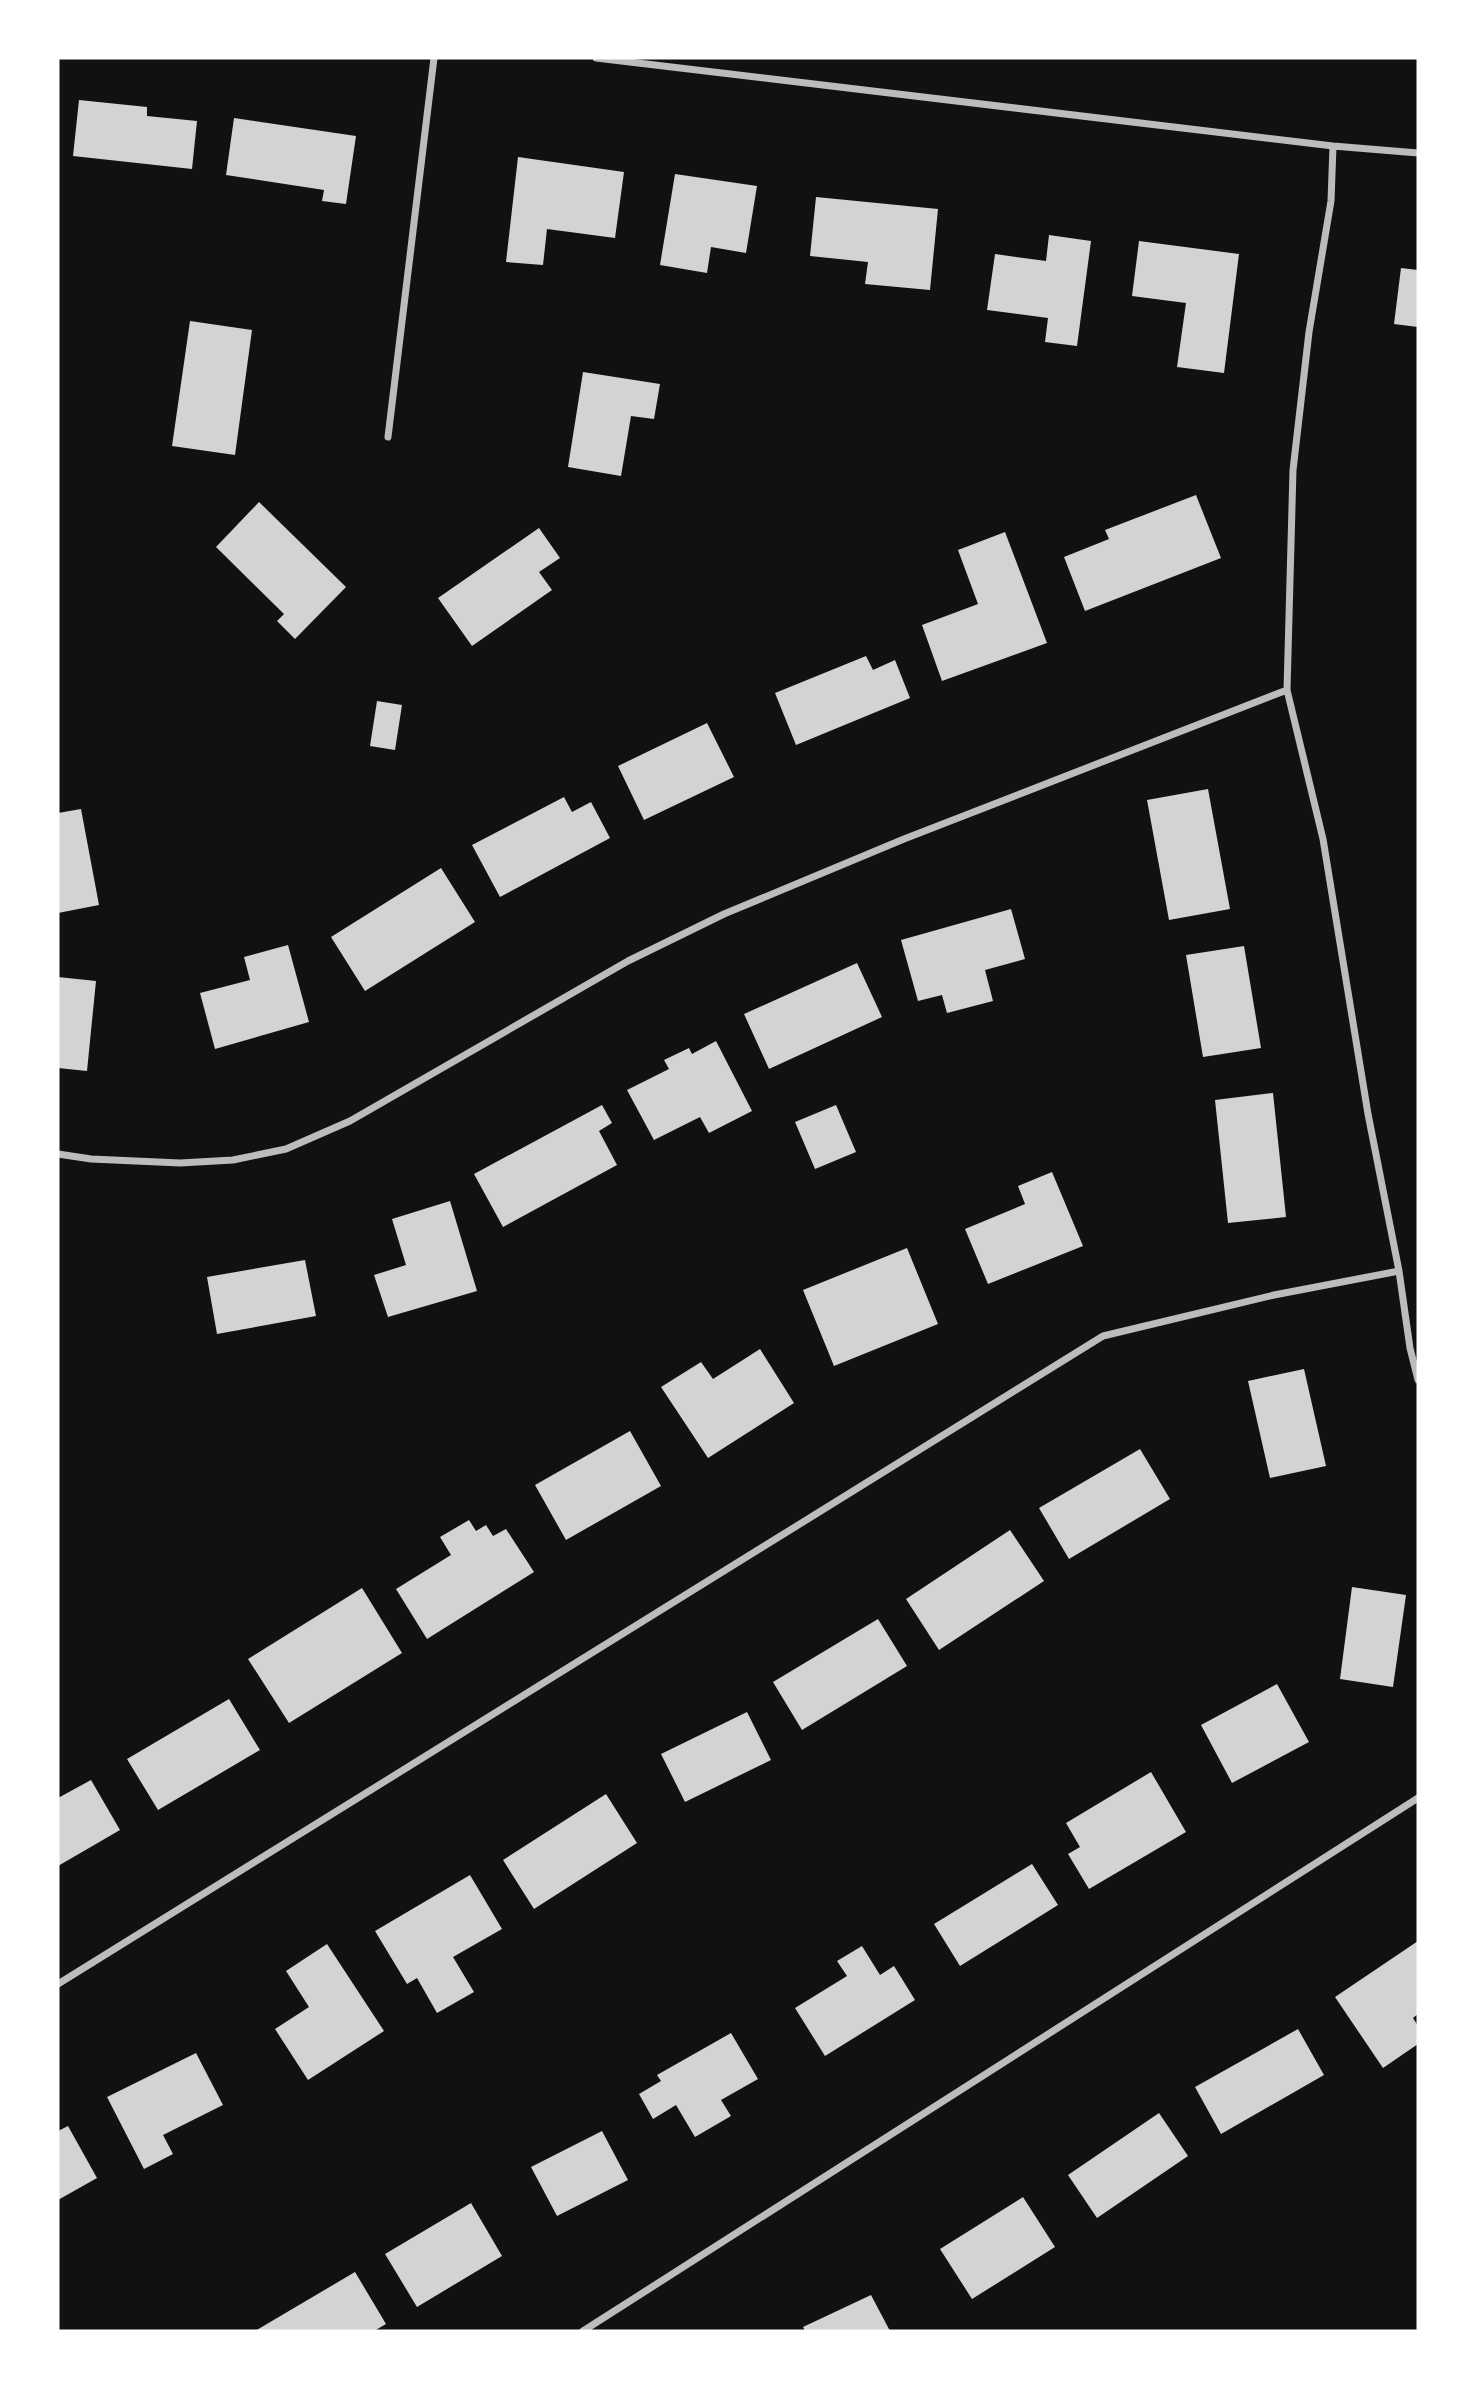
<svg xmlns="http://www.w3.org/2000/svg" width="1476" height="2389" font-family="'Playfair Display',serif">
<rect width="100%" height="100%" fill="#111"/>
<path fill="#d3d3d3" d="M79,100L147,107V116L197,121L192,169L73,156Z
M234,118L356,136L346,204L322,201L324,190L226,175Z
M518,157L624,172L615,238L547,229L543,265L506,262Z
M675,174L757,186L746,253L711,247L707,273L660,265Z
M816,197L938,209L930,290L865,284L868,262L810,256Z
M1049,235L1091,241L1077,346L1045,342L1048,318L987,310L995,254L1046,261Z
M1139,241L1239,254L1224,373L1177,367L1186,303L1132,296Z
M1401,268L1418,270V327L1394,324Z
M190,321L252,330L235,455L172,446Z
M583,372L660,384L654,419L631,416L621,476L568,467Z
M1196,495L1221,558L1085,611L1064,557L1109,539L1105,530Z
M259,502L346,587L295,639L277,621L284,614L216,547Z
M539,528L560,558L539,572L552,590L472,646L438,598Z
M1005,532L1047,643L942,681L922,625L978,604L958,550Z
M866,656L873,670L895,660L910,698L796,745L775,693Z
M377,701L402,705L395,750L370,746Z
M707,723L734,777L644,820L618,766Z
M1208,789L1230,909L1169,920L1147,800Z
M564,797L572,812L591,802L610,838L500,897L472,845Z
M81,809L99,905L58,913V813Z
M441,868L475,922L365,991L331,937Z
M1011,909L1025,959L985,970L993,1001L947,1013L942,995L918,1001L901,940Z
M288,945L309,1022L215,1049L200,993L250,980L244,957Z
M1244,946L1261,1048L1203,1057L1186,955Z
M857,963L882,1017L769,1069L744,1014Z
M58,977L96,981L87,1071L58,1068Z
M716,1041L752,1111L709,1133L700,1117L654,1140L627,1090L669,1069L664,1060L689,1048L692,1054Z
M1273,1093L1286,1217L1228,1223L1215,1100Z
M602,1105L612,1123L599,1131L617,1165L503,1227L474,1174Z
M836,1105L856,1152L815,1169L795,1122Z
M1052,1172L1083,1246L988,1284L965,1229L1025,1204L1018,1186Z
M450,1201L477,1291L388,1317L374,1275L406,1265L392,1219Z
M907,1248L938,1324L834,1366L803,1290Z
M305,1260L316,1316L217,1334L207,1277Z
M760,1349L794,1403L708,1458L661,1387L701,1362L713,1379Z
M1304,1369L1326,1466L1270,1478L1248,1381Z
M630,1431L661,1486L566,1540L535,1485Z
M1140,1449L1170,1499L1069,1559L1039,1508Z
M469,1520L476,1531L486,1525L493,1536L506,1529L534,1572L427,1639L396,1589L451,1555L440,1537Z
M1010,1530L1044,1581L939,1650L906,1599Z
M1352,1587L1406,1595L1393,1687L1340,1679Z
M362,1588L402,1653L289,1723L248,1659Z
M878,1619L907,1666L802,1730L773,1682Z
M1277,1684L1309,1742L1232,1783L1201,1725Z
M229,1699L260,1750L158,1810L127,1759Z
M747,1712L771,1760L685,1802L661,1754Z
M1151,1772L1186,1832L1089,1889L1068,1854L1080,1847L1066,1823Z
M91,1780L120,1830L58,1866V1798Z
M606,1794L637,1843L534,1909L503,1860Z
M1032,1864L1058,1905L960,1966L934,1924Z
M470,1875L502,1929L453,1957L474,1992L437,2013L417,1978L407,1984L375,1931Z
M1418,1941V2014L1413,2018L1418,2026V2044L1383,2068L1335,1997Z
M327,1944L384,2031L308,2080L275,2029L309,2007L286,1971Z
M862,1946L880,1975L894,1966L915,2000L825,2056L795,2008L847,1976L837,1961Z
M1298,2029L1324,2075L1221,2134L1195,2087Z
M731,2033L758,2079L721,2100L731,2116L695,2137L676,2105L653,2119L639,2094L661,2081L657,2075Z
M196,2053L223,2105L163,2135L173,2154L144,2169L107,2097Z
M1159,2113L1188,2156L1097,2218L1068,2175Z
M68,2126L97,2178L58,2200V2131Z
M602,2131L628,2180L557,2216L531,2167Z
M1023,2197L1055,2247L972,2299L940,2249Z
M471,2203L502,2256L417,2307L385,2254Z
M355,2272L386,2324L374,2331H255Z
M871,2295L890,2331H805L803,2327Z"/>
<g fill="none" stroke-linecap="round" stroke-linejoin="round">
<path stroke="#bcbcbc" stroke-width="7" d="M596,58L1333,146L1418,153
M1333,146L1331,201L1309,332L1293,470L1287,690L1323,839L1368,1114L1399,1271L1410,1348L1418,1380
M388,437L434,58
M58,1154L91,1159L180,1163L233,1160L286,1149L350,1121L628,961L724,914L904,839L1287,690
M58,1984L1103,1336L1274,1295L1399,1271
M583,2331L1418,1798"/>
</g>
<rect width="1476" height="2389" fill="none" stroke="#ffffff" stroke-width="119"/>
</svg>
